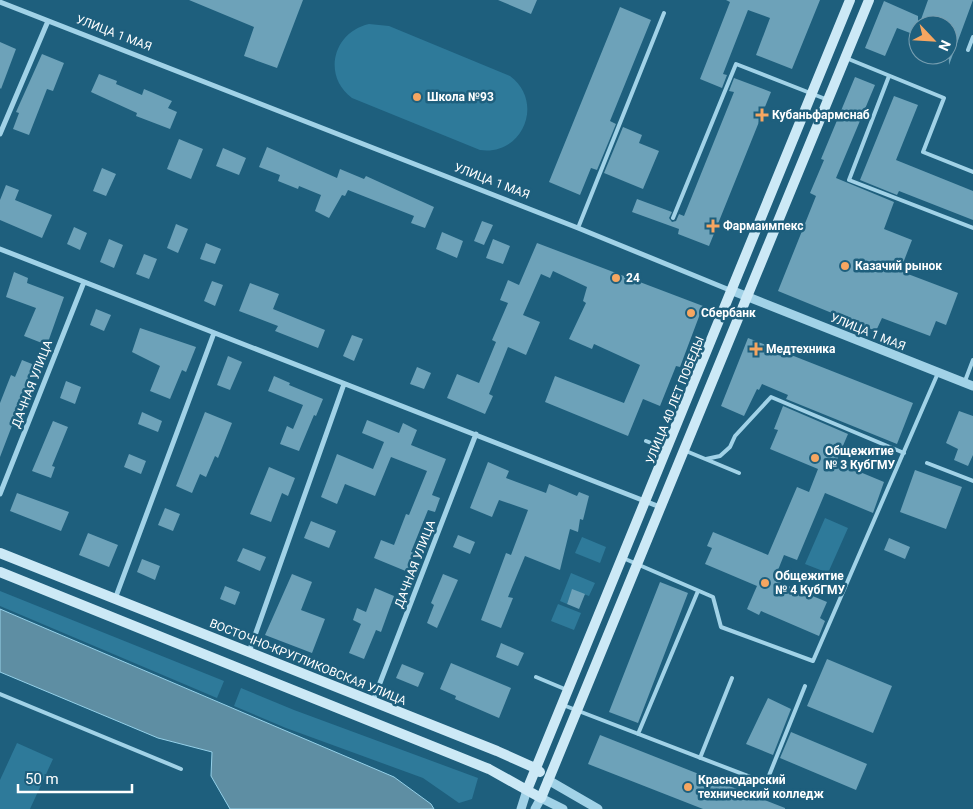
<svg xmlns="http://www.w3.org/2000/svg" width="973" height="809" font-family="Roboto,sans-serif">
<rect width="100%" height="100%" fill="#1e5f7d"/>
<path fill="#2e7a9a" d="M369,24L389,26L510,76C545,102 523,156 480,150L352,98C322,76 333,32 369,24Z
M825,518L848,528L828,573L805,564Z
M582,537L606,547L600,563L575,553Z
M571,573L595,583L589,596L572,590L567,604L560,601Z
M0,591L224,681L217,698L0,606Z
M558,604L581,613L574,630L551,621Z
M241,688L294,710L478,778L472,799L459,803L423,778L286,728L234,706Z
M17,743L53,759L30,809H0V780Z"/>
<path fill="#5e8ea3" stroke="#95d1e9" d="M0,609L394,777L431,804L434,809H230L211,776L212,752L158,738L0,672Z"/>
<path fill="#6da2b9" d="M189,0H303L277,68L244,56L254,27Z
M498,0H537L531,14Z
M726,0H820L792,69L756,55L770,18L748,10L723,74L727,75L722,88L700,79L730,2Z
M928,0H973L949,65L948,25H919Z
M884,1L918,16V36L897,28L885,56L865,48Z
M620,7L651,20L610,121L616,124L597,170L591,168L580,195L549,182Z
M0,42L16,49L1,89L0,88Z
M42,54L64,63L53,91L47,89L29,135L13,129L19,113L16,112Z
M99,74L117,81L116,84L142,95L144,89L172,101L168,108L177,112L170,129L136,116L137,113L91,92Z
M855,77L875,85L836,178L894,202L884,229L912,240L900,271L958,293L946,325L936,321L930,336L882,318L876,331L778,291L816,196L810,193L824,160L821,159Z
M734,78L771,92L709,246L678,234L679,229L632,212L637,199L672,212L669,218L672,222L676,221L679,214L684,216L734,92L729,91Z
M894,96L918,105L896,160L973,191V220L899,191L897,195L860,180Z
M623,127L642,135L639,143L659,151L643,189L604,173Z
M179,139L203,149L191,179L167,169Z
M267,147L337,178L340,169L364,179L366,176L434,207L425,228L411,223L414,216L348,190L345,196L342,195L329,218L315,211L321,195L299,186L298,189L278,181L280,175L259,167Z
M223,148L246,158L239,175L216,166Z
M102,168L116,174L106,196L93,191Z
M6,185L19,190L15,200L52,215L42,238L0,220V200Z
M482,221L493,225L484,245L474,241Z
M176,224L188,229L178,253L167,248Z
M74,227L87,233L80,250L67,244Z
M442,232L463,241L457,258L436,249Z
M109,239L123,245L114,268L100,262Z
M493,239L510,246L503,264L486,258Z
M206,243L221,249L215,264L200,259Z
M537,243L703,306L680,367L676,366L660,406L643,399L628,436L545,402L555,376L624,403L640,365L594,344L592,349L569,339L586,303L583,301L587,287L553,271L550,278L541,274L523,315L540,322L526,355L508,347L489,394L493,396L485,414L447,398L457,374L479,383L496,342L492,340L508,303L500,300L508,280L519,285Z
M144,254L157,259L149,279L136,274Z
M14,272L28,278L27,283L64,297L47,345L24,336L36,308L6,297Z
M212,281L223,285L215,306L204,301Z
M250,283L279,294L273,309L325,330L318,348L275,331L278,326L239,311Z
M96,309L111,315L104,331L90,325Z
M140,328L196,347L186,372L182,370L170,399L150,391L160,366L132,352Z
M352,335L363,339L354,361L343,356Z
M748,338L913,403L897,444L786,399L788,395L762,384L759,390L757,389L744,416L721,406Z
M228,356L242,362L230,390L217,385Z
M22,360L37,366L33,377L31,376L0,457V403L11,375L15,377Z
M417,367L431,373L424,389L410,384Z
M274,376L290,383L289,385L323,399L316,416L314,415L299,451L280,444L287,426L293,429L303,405L268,391Z
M66,381L81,387L75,404L60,398Z
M783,406L848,434L836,462L884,482L873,513L825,493L797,560L784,555L774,580L827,602L820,618L825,621L819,636L761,611L759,615L747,609L757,586L705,564L712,548L707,546L713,532L768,555L797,487L809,492L818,469L770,449L778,430L774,429Z
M959,411L973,416V455L968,466L954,460L958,449L946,443Z
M142,412L162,421L158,432L138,424Z
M205,412L232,423L218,458L215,456L206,477L200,474L192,493L176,486Z
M367,420L399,433L403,423L417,430L411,445L446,459L432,495L440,498L435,512L428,510L411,552L416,553L408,572L374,558L381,540L394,545L406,514L409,515L427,471L391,457L375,496L345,484L337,504L321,497L337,454L373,469L384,442L362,433Z
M53,421L68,427L52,466L55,467L51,478L32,471Z
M129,454L146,461L141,474L124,467Z
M488,462L509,471L506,478L546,493L549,484L577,496L579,492L589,496L583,520L580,519L578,532L570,529L560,570L525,556L508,597L513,598L501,628L481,620L506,553L511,555L528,510L499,500L492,517L470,508Z
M269,467L295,478L288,496L282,493L271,522L250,514Z
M915,470L962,487L946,529L900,512Z
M17,493L69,512L61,531L10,511Z
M165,508L180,514L173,531L158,525Z
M311,521L336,531L329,548L304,538Z
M88,533L118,545L109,567L79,555Z
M458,535L475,542L470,554L453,547Z
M889,538L910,547L905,559L884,550Z
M243,548L266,557L260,571L237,561Z
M142,559L160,566L155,580L137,572Z
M292,574L312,582L301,610L325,619L312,653L265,635Z
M443,574L458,580L437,628L427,623L434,605L431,603Z
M660,582L688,593L638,723L609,712Z
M225,586L240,592L235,605L220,599Z
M375,588L394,596L381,632L376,630L364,659L349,653L361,624L353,620L357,608L366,612Z
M572,589L585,594L579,609L567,604Z
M501,643L524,653L518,666L496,657Z
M827,659L892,686L873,733L807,706Z
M451,663L511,688L499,718L455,699L456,696L440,689Z
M402,664L424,673L418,687L396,678Z
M768,698L791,709L773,755L746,744Z
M791,732L867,764L856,790L780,758Z
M600,735L785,808V809H703L588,764Z"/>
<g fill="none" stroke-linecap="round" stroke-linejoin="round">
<path stroke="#a1d2e7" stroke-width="4" d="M968,50L973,37
M846,58L944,98L923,152L973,172
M889,76L849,180L973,228
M673,218L736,64L828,100
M578,228L664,13
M965,381L973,360
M646,441L666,449
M686,451L739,473
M706,459L720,456L730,447L735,436L771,397L904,453
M927,463L973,481
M623,558L713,597L721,627L813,661L938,373
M536,677L567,690
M0,694L181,769
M563,705L766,783L805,686
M638,734L698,591
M700,758L732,678"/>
<path stroke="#a1d2e7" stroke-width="5" d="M0,2L578,228L732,291
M0,134L48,21
M0,249L660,507
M0,494L84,282
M115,599L214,333
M249,652L344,384
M373,701L476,434"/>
<path stroke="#a1d2e7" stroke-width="9" d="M733,291L973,386
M548,780L598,809
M521,809L527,790
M535,809L541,798L563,809"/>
<path stroke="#cce9f6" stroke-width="10" d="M0,553L497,751L535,768L540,772
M0,572L489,769L541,798L869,0
M527,790L850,0"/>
</g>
<g fill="#f6a661" stroke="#1e5f7d" stroke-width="2">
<circle cx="417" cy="97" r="5"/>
<path d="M759.5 107.5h5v5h5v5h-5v5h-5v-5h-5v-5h5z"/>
<path d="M710.5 218.5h5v5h5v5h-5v5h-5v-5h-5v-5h5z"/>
<circle cx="845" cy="266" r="5"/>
<circle cx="616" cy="278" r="5"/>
<circle cx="691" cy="313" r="5"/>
<path d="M753.5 341.5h5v5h5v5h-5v5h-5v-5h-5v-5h5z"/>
<circle cx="815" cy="458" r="5"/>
<circle cx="765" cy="583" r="5"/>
<circle cx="688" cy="787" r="5"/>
</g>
<g text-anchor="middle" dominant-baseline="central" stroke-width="5" stroke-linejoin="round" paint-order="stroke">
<g font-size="12" fill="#fff" stroke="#1e5f7d">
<text transform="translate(114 33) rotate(21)">УЛИЦА 1 МАЯ</text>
<text transform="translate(492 181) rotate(21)">УЛИЦА 1 МАЯ</text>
<text transform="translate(868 332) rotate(22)">УЛИЦА 1 МАЯ</text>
<text transform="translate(32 384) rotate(-69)">ДАЧНАЯ УЛИЦА</text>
<text transform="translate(675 400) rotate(-68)">УЛИЦА 40 ЛЕТ ПОБЕДЫ</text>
<text transform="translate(415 564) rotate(-69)">ДАЧНАЯ УЛИЦА</text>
<text transform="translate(308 662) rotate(22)">ВОСТОЧНО-КРУГЛИКОВСКАЯ УЛИЦА</text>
</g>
<g font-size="12" font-weight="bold" fill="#fff" stroke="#1e5f7d" text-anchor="start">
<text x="427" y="97">Школа №93</text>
<text x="772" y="115">Кубаньфармснаб</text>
<text x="723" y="226">Фармаимпекс</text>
<text x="855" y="266">Казачий рынок</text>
<text x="626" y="278">24</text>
<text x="701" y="313">Сбербанк</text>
<text x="766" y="349">Медтехника</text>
<text x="825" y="451">Общежитие<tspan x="825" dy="14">№ 3 КубГМУ</tspan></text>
<text x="775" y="576">Общежитие<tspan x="775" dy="14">№ 4 КубГМУ</tspan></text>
<text x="698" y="780">Краснодарский<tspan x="698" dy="14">технический колледж</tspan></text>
</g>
</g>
<g transform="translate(933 40) rotate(115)"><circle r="24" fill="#1e5f7d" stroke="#789fb1"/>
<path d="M0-4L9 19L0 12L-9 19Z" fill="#f6a661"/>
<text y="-8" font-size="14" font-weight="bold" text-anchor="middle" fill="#ffffff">N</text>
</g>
<path d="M18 784v8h114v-8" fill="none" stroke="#ffffff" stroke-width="2.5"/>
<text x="25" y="784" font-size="15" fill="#ffffff" stroke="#1e5f7d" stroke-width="4" paint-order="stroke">50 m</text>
</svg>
